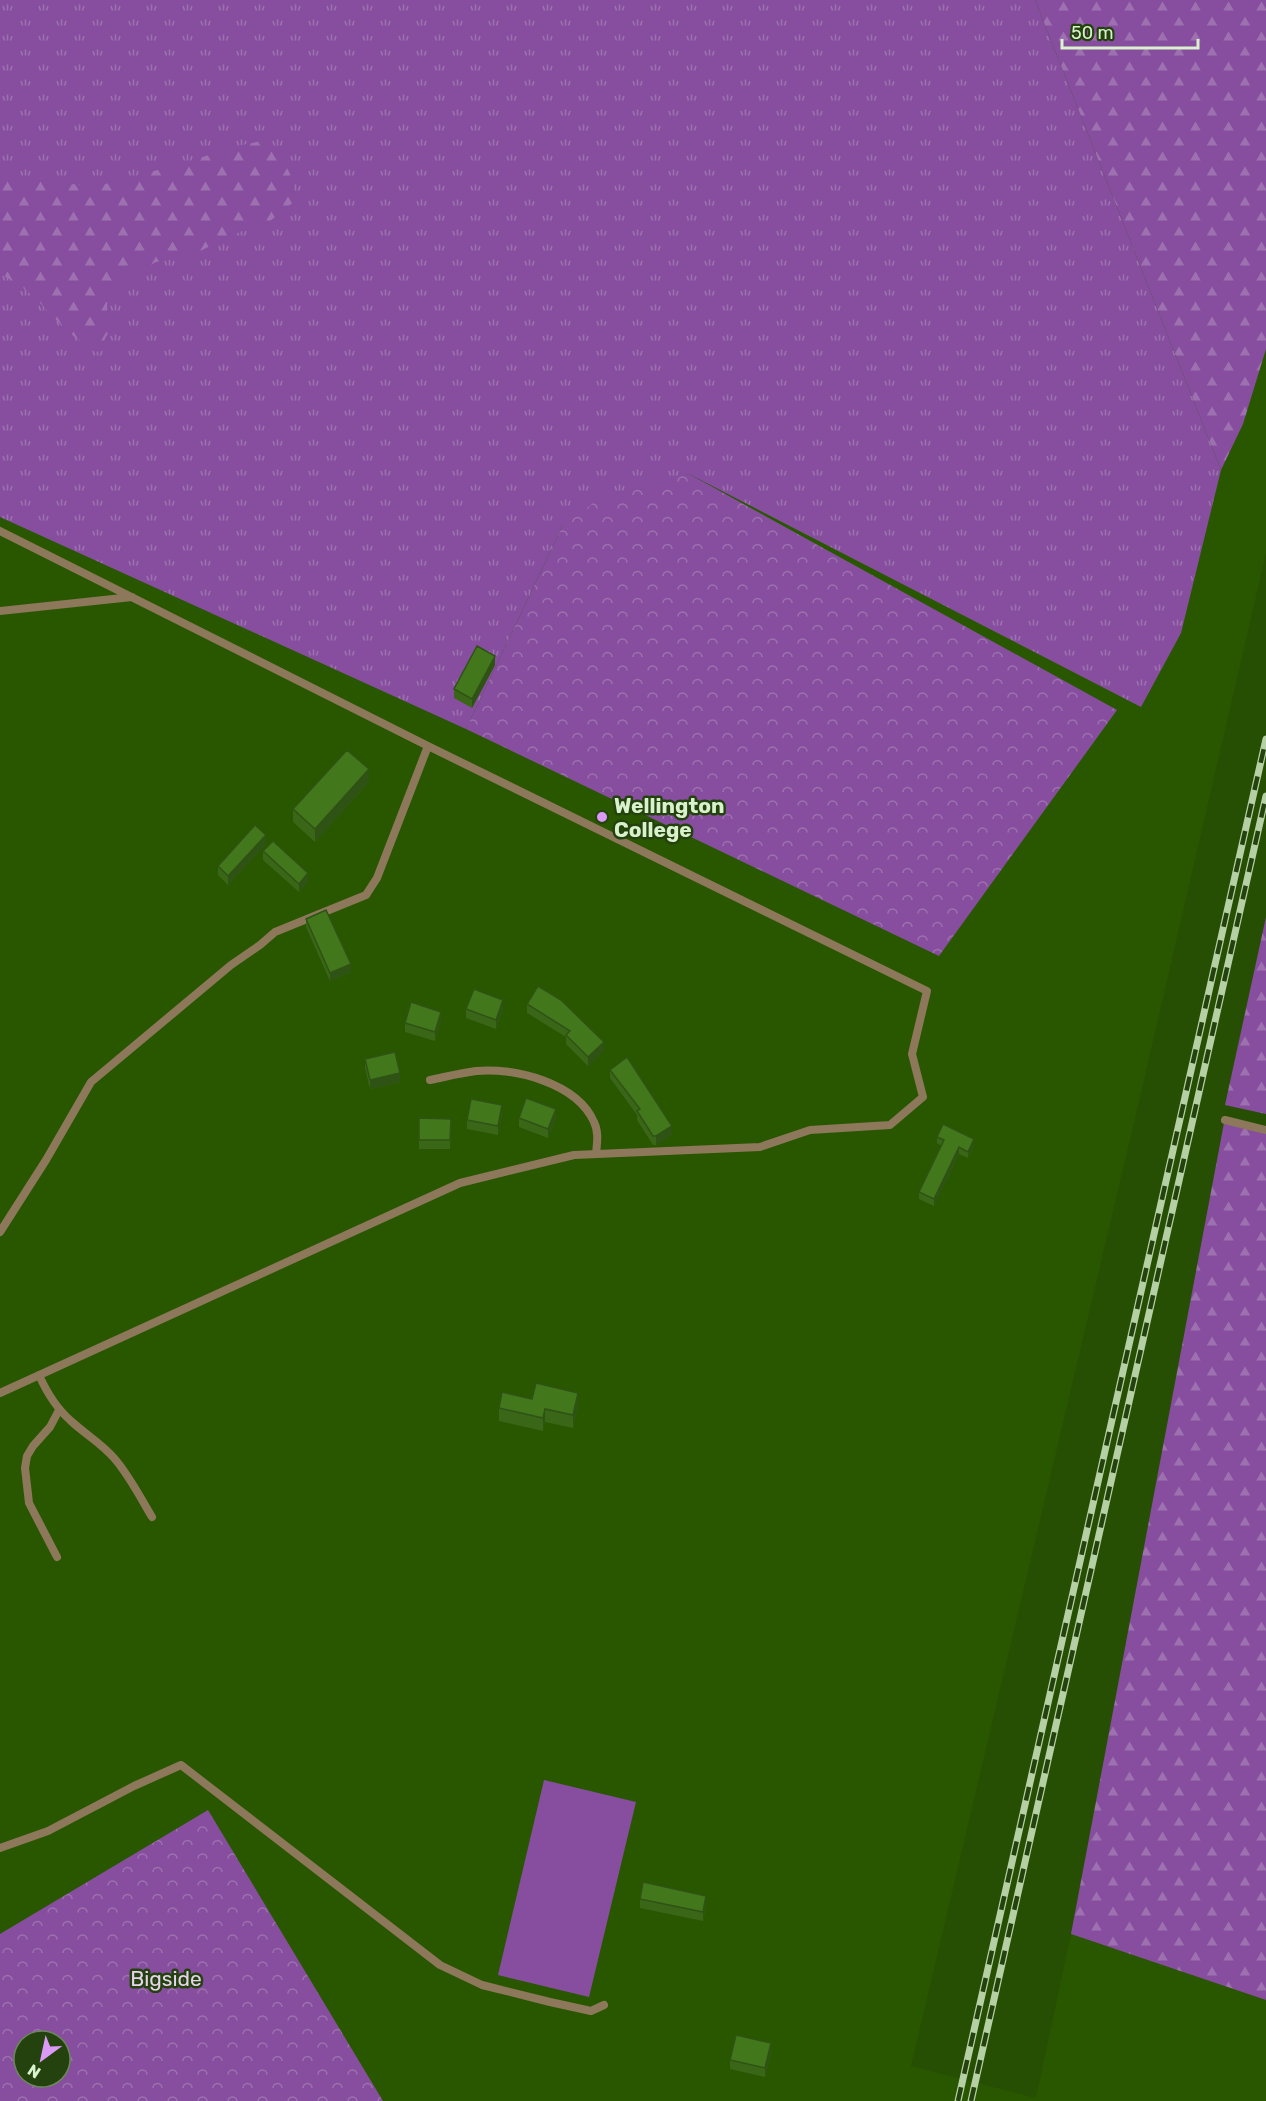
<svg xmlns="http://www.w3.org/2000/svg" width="1266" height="2101" font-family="Rubik,sans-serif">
<defs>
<pattern id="grass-tufts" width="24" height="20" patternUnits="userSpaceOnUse" patternTransform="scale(1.5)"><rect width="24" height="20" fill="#874e9f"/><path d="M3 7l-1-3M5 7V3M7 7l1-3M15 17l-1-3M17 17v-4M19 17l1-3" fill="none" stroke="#9d71af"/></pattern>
<pattern id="forest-firs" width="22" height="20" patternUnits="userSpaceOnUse" patternTransform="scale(1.5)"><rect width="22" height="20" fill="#874e9f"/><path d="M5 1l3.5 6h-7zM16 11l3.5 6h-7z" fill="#9d71af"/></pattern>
<pattern id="park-crowns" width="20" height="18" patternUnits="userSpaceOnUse" patternTransform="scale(1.5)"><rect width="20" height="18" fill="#874e9f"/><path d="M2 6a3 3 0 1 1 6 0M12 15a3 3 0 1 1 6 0" fill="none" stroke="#9d71af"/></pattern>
</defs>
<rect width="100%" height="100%" fill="#274f03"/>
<path fill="#295700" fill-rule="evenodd" d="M0,0H1266V553L1140,1097L911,2066L1036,2098L1071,1934L1266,2000V2101H0ZM24,2041H60V2077H24Z"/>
<path fill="url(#grass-tufts)" d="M0,0H1035L1221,470L1181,633L1141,707L689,474L562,527L466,729L0,517Z"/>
<path fill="url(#forest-firs)" d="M1035,0H1266V349L1243,424L1221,470Z
M262,141L278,150L290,174L296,200L270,221L229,236L189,257L156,262L120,282L107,304L108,333L98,352C89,346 78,340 70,333C43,309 35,291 0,274V179L98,186L191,161L232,147Z
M1266,917V1114L1225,1105Z
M1224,1123L1266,1131V2000L1071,1934Z"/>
<path fill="url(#park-crowns)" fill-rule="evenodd" d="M689,474L1117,710L939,956L466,729L562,527L597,500Z
M208,1810L383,2101H0V1934ZM24,2041H60V2077H24Z"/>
<path fill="#874e9f" d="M544,1780L636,1802L589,1997L498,1975Z"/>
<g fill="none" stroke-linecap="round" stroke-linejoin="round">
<path stroke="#8d785b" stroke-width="8" d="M0,531L428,746L927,991L912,1054L923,1097L890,1125L810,1130L760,1147L574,1155L460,1183L0,1393
M0,611L132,597
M430,1080C445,1077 460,1073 476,1071C514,1067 577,1083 594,1122C599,1132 597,1143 596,1154
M1225,1120L1266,1130
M0,1232L46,1160L91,1082L231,965L260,945L275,932L366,895L377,878L428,746
M39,1375C47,1393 56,1408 71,1421C85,1434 101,1443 114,1458C129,1475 140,1497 152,1517
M57,1557L29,1503L25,1468L27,1456L33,1446L50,1427L59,1410
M0,1848L48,1831L134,1786L181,1765L440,1965L482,1985L550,2002L591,2011L604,2005"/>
<g stroke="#b5d0a4" stroke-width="7">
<path id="rail" d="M958,2101L1266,739
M971,2101L1266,796"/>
</g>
<use href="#rail" stroke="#23420d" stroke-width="4.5" stroke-dasharray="14" stroke-linecap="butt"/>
</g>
<path fill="#3a6618" d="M495,665L472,708L454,698V689Z
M369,782L315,842L293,822V809Z
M266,844L228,885L218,875V866Z
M263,851L308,882L299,892L263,860Z
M306,919L351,972L330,981L306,927Z
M527,1004L604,1051L588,1066L566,1044V1037L527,1013Z
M466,1009H503L496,1029L466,1018Z
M441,1021L435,1041L405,1032V1023Z
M365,1059L400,1082L370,1089L365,1068Z
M610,1070L672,1135L656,1145H653L637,1120V1115L610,1078Z
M502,1114L498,1135L467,1129V1120Z
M419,1118L451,1119L450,1149H419Z
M519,1118H556L548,1138L519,1127Z
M937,1137L974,1146L968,1158L959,1154L934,1206L919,1199V1192L942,1146L937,1143Z
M532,1399L578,1406L573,1428L545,1422L543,1431L499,1421V1408Z
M640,1899L706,1904L703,1921L640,1908Z
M771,2052L765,2077L730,2069V2060Z"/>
<path fill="#2f5314" d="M495,656V665L472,708V699Z
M369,769V782L315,842V829Z
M266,835V844L228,885V876Z
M308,873V882L299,892V884Z
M351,964V972L330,981V973Z
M503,1000V1009L496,1029V1020Z
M441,1012V1021L435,1041V1032Z
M604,1042V1051L588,1066V1057Z
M400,1073V1082L370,1089V1080Z
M502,1105V1114L498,1135V1126Z
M556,1109V1118L548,1138V1129Z
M672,1126V1135L656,1145V1136Z
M974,1139V1146L968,1158V1152Z
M959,1147V1154L934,1206V1199Z
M578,1393V1406L573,1428V1415Z
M545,1409V1422L543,1431V1418Z
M706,1896V1904L703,1921V1912Z
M771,2043V2052L765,2077V2068Z"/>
<path fill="#43771c" stroke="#2f5314" stroke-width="1.5" d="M477,646L495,656L472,699L454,689Z
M347,750L369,769L315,829L293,809Z
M255,825L266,835L228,876L218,866Z
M273,841L308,873L299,884L263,851Z
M326,910L351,964L330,973L306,919Z
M538,986L561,1000L604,1042L588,1057L566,1035L570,1031L527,1004Z
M474,989L503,1000L496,1020L466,1009Z
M411,1002L441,1012L435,1032L405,1023Z
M395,1052L400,1073L370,1080L365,1059Z
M627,1057L672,1126L656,1136H653L637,1111L640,1109L610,1070Z
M526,1098L556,1109L548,1129L519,1118Z
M471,1099L502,1105L498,1126L467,1120Z
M419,1118L451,1119L450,1140H419Z
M943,1124L974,1139L968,1152L959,1147L934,1199L919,1192L944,1140L937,1137Z
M536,1383L578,1393L573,1415L545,1409L543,1418L499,1408L502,1392L532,1399Z
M643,1882L706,1896L703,1912L640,1899Z
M736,2035L771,2043L765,2068L730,2060Z"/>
<circle fill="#da9af6" stroke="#23420d" stroke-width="2" cx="602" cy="817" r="6"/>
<g text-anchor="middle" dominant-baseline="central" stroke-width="5" stroke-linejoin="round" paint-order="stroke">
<g font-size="21" font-weight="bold" fill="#d9f1cd" stroke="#23420d" text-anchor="start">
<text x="614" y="805">Wellington<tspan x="614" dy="24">College</tspan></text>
</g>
<g font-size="21" fill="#e7d5ef" stroke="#23420d">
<text x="166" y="1978">Bigside</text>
</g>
</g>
<g transform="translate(42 2059) rotate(213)"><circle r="28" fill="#23420d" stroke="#6c885a" stroke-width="1.5"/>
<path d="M0-4.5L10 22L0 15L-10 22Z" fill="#da9af6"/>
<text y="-9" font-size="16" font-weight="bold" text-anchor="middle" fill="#d9f1cd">N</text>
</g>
<path d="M1062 39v9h136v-9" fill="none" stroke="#d9f1cd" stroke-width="3"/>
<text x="1071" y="39" font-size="18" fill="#d9f1cd" stroke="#23420d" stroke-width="4.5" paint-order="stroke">50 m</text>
</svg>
